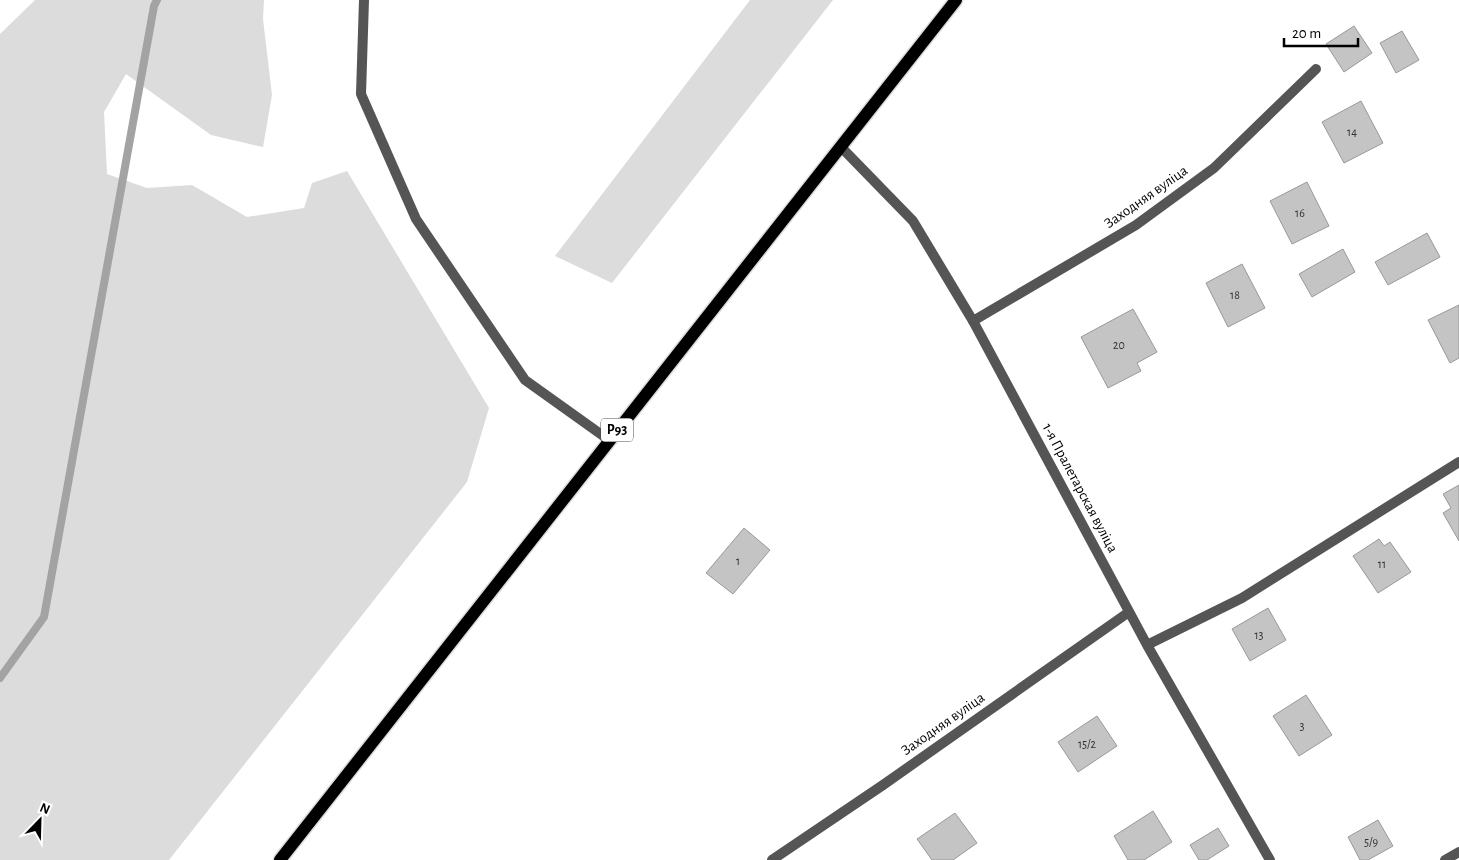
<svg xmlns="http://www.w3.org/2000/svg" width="1459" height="860" font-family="'Alegreya Sans',sans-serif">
<rect width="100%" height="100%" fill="#fff"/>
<path fill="#dcdcdc" d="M35,0H264L263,19L272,95L263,147L211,135L126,74L104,112L107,174L147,188L192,185L247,217L304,208L312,183L347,171L489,408L467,482L169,860H0V34Z
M750,0H833L612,283L555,256Z"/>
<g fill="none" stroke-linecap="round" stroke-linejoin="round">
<path stroke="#a3a3a3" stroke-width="8" d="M0,678L44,617L154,6L157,0"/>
</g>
<path fill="#c4c4c4" stroke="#999" d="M1354,26L1372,53L1344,72L1326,44Z
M1402,31L1419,60L1396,73L1380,43Z
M1361,101L1383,143L1344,163L1322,122Z
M1307,182L1329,226L1292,244L1270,201Z
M1427,233L1440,257L1388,285L1375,262Z
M1343,249L1355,272L1312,297L1299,274Z
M1242,264L1265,308L1228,327L1206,283Z
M1459,305V358L1450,363L1428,320Z
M1133,309L1157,352L1137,363L1141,371L1108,388L1081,337Z
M1459,485V541L1443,513L1451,508L1443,494Z
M744,528L770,550L733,594L706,573Z
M1379,539L1384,546L1390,542L1411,572L1378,593L1353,556Z
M1268,608L1286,640L1250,661L1232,629Z
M1306,695L1332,735L1299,756L1273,716Z
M1097,716L1117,746L1078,772L1058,742Z
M1153,811L1172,842L1144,860H1128L1114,836Z
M955,813L977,843L953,860H932L917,839Z
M1378,820L1393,846L1368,860H1360L1348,837Z
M1218,828L1229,846L1207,860H1199L1190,845Z"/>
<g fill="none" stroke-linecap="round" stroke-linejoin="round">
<g stroke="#dbdbdb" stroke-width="15">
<path id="primary" d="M280,860L956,0"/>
</g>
<path stroke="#555" stroke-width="10" d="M364,0L361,94L416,219L525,380L609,440
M973,321L1136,225L1214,168L1316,69"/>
<path stroke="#555" stroke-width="10" d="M841,147L913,221L973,321L1147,645L1270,860
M1147,645L1242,598L1459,462
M772,860L883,785L1129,612
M1445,860L1459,852"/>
<use href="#primary" stroke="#000" stroke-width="12"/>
</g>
<g text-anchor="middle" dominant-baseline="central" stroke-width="4.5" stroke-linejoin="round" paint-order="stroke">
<g font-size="12" fill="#313131">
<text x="1352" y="132">14</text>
<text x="1300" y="213">16</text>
<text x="1235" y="295">18</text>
<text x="1119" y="345">20</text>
<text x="738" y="561">1</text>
<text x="1382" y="564">11</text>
<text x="1259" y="635">13</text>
<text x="1302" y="726">3</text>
<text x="1087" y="744">15/2</text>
<text x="1371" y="842">5/9</text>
</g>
<rect fill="#fff" stroke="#4c4c4c" stroke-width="1" x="601" y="418.5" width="32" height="23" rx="4"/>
<g font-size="14" font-weight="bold" fill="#000">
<text x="617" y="430">Р93</text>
</g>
<g font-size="15" fill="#000" stroke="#fff">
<text transform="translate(1146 197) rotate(-35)">Заходняя вуліца</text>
<text transform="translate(1080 488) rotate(62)">1-я Пралетарская вуліца</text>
<text transform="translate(943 724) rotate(-35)">Заходняя вуліца</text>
</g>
</g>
<g transform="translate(40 820) rotate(23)" stroke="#ffffff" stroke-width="4" paint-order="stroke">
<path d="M0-4L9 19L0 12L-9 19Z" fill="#000000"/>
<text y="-8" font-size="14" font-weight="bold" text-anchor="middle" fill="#000000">N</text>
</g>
<path d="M1284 38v8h74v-8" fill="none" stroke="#000000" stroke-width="2.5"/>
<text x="1292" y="38" font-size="15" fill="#000000" stroke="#ffffff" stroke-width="4" paint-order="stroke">20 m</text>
</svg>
